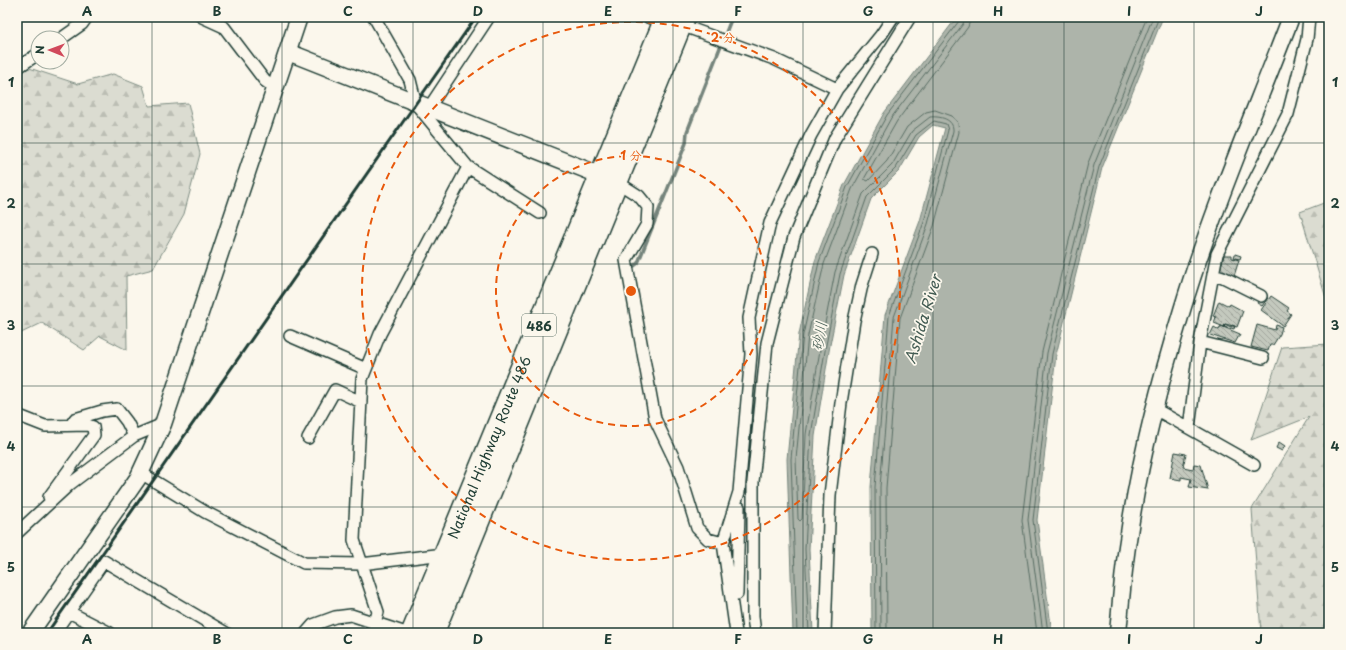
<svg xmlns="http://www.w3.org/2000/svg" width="1346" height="650" font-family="'Playpen Sans','Klee One',sans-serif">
<defs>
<pattern id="forest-firs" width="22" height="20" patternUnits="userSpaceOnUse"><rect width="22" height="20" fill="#dbdcd1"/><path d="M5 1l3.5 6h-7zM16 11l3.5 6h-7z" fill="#bcbeb4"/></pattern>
<pattern id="building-back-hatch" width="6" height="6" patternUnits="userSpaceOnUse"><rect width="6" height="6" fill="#c4c9be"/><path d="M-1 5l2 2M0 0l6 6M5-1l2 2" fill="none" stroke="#9fa49b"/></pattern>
</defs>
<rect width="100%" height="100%" fill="#fbf7ec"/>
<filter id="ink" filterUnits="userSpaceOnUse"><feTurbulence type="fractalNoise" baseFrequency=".025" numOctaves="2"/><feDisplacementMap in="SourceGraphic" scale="8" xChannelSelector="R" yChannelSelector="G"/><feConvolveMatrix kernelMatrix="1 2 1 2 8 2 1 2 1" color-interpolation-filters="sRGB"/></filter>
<g filter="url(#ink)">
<path fill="url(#forest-firs)" stroke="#7d8c82" d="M17,64L78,84L113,74L143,86L149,106L188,103L200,154L184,214L153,269L126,276L127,350L100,336L84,350L42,323L17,335Z
M1329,201V308L1300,212Z
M1329,344V633H1261L1252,509L1309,417L1251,440L1282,347Z"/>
<path fill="#adb4aa" stroke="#74847b" d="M957,17H1163L1102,168L1056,355L1037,520L1052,633H872L871,487L885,315L920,221L945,128L933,125L919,137L899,171L871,199L844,275L830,345L815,436L809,549L813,633H793L787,459L799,334L815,261L844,185L884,113Z"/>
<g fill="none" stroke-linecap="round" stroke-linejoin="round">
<path stroke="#586d63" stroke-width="1" d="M797,633L791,459L803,335L819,262L847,187L887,115L959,21L960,17
M809,633L805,549L811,435L826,345L840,274L867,197L896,168L916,135L934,121L946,124L948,130L924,222L889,316L875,487L876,633
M881,633L880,487L894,317L928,224L953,131C954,119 940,116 930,117L912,131L892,165L863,194L835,272L821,344L806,434L802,519L800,521L798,519L796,459L808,335L824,264L852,189L891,118L963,24L965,17
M887,633L886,488L900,318L934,226L959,132L958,123L952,116L935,110L926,112L907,127L887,161L868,181L864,179L897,121L968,27L971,17
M1037,633L1022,520L1042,352L1088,163L1147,17
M1043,633L1028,520L1047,353L1094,165L1153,17
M1048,633L1033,520L1052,354L1099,167L1159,17"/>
<path stroke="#74847b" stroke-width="3.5" d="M634,266L638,263L686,143L687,132L732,17"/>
</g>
<path fill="url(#building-back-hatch)" stroke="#1f3d34" d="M1235,254L1241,256L1240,259L1234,258Z
M1224,255H1232V258L1239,260L1234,276L1220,270Z
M1262,294L1268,298L1262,306L1257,303Z
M1271,296L1289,308L1287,311L1291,314L1283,326L1261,310Z
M1219,301L1229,306L1230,304L1243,311L1237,327L1225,324L1224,327L1214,323L1216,317L1213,316Z
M1225,324L1231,327L1232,325L1235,326L1234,329L1231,328L1230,329L1224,327Z
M1257,325L1275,330L1276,325L1282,327L1280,334L1273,345H1270L1268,351L1251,347Z
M1221,326L1240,334L1235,343L1210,335L1214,327L1219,330Z
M1279,442L1285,446L1282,451L1276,448Z
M1175,452L1186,454L1183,467L1193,469L1194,464L1201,465L1208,490L1189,487L1191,479L1181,477V480L1170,478Z"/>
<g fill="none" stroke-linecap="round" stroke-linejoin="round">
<g stroke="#1f3d34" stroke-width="14">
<path id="street" d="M202,17L224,27L265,81L275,88
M374,17L410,80L416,104L468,167L540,213
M648,17L663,22
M681,25L774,59L837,89
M62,38L82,24L87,17
M17,68L38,54
M428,109L489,17
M617,182L639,196L648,207L647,224L626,260L655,419L678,467L697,528L708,539L723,543
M1213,274L1223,277L1261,296
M290,336L366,369
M1200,342L1263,358
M1155,409L1254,465
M17,415L45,426L87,425L93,427L94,435L49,497
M71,425L75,419L102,411L117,409L127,422L134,436
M1189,428L1200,342L1217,254L1288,114L1307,39L1309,17
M308,438L335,390L361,402
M141,473L205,512L304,563L361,564L444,554
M17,533L70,484L134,436L163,424
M737,594L739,507
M69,612L110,633
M54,633L104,561L226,633
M306,633L313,625L335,617L351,615L406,633
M372,633L378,612L354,540L362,379L380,334L468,167
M736,633L723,543L739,492L751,354L749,318L770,223L811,135L837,89L881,35L893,17
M755,633L753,617V482L767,343L794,237L835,138L910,17
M825,633L830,495L841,403L854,321L862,285L872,254"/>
</g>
<g stroke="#1f3d34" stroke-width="19">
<path id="secondary" d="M288,52L612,180
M30,633L138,478L163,424L299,17
M1118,633C1121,602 1123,571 1128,540C1139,462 1159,385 1182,310C1212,210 1254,114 1291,17"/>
</g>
<g stroke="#1f3d34" stroke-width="24">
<g id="highway">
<path id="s1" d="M412,633L666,17"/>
<path d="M433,633L684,17"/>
</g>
</g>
<use href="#street" stroke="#fbf7ec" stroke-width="11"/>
<use href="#secondary" stroke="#fbf7ec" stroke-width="16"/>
<use href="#highway" stroke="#fbf7ec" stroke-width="21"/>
<path stroke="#1f3d34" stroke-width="3" d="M47,633L476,17"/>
</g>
</g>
<path fill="none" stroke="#1f3d34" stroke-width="1" stroke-opacity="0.55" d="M152,17V633M282,17V633M413,17V633M543,17V633M673,17V633M803,17V633M933,17V633M1064,17V633M1194,17V633M17,143H1329M17,264H1329M17,386H1329M17,507H1329"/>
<g fill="none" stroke="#e8590c" stroke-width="2" stroke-dasharray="7 5">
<circle cx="631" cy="291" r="135"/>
<circle cx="631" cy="291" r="269"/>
</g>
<g text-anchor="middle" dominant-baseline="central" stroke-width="3.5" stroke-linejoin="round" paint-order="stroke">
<rect fill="#fbf7ec" stroke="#61756b" stroke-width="1" x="522" y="314" width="34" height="22" rx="3"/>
<g font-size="13" font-weight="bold" fill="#1f3d34">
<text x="539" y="325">486</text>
</g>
<g font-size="14" fill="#1f3d34" stroke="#fbf7ec">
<text stroke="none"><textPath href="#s1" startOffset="201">National Highway Route 486</textPath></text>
</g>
<g font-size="15" font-style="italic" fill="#425b52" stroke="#fbf7ec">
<text transform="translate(922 319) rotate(-73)">Ashida River</text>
<text transform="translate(818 336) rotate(-81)">砂川</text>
</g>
</g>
<circle cx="631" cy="291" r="6" fill="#e8590c" stroke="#fbf7ec" stroke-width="2"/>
<g font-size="12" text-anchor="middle" font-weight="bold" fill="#e8590c" stroke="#fbf7ec" stroke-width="3.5" stroke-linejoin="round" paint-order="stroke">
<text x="723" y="42">2 分</text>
<text x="631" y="160">1 分</text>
</g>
<rect width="1346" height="650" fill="none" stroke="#fbf7ec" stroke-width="44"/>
<g transform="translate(50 50) rotate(271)"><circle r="19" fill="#fbf7ec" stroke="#a3ada2"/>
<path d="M0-3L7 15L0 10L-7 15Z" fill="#d1495b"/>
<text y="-6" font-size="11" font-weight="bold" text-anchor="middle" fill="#1f3d34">N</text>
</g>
<rect x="22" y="22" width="1302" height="606" fill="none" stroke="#1f3d34" stroke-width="1.5"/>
<g font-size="13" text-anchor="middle" font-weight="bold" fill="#1f3d34">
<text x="87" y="16">A</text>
<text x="217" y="16">B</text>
<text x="348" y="16">C</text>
<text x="478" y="16">D</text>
<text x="608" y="16">E</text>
<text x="738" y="16">F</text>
<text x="868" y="16">G</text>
<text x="998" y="16">H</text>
<text x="1129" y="16">I</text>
<text x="1259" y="16">J</text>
<text x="11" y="87">1</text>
<text x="1335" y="87">1</text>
<text x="11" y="208">2</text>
<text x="1335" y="208">2</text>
<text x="11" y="330">3</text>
<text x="1335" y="330">3</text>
<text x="11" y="451">4</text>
<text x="1335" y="451">4</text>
<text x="11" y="572">5</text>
<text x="1335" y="572">5</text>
<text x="87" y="644">A</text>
<text x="217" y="644">B</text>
<text x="348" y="644">C</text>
<text x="478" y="644">D</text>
<text x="608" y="644">E</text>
<text x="738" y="644">F</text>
<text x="868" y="644">G</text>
<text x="998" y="644">H</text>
<text x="1129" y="644">I</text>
<text x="1259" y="644">J</text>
</g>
</svg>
